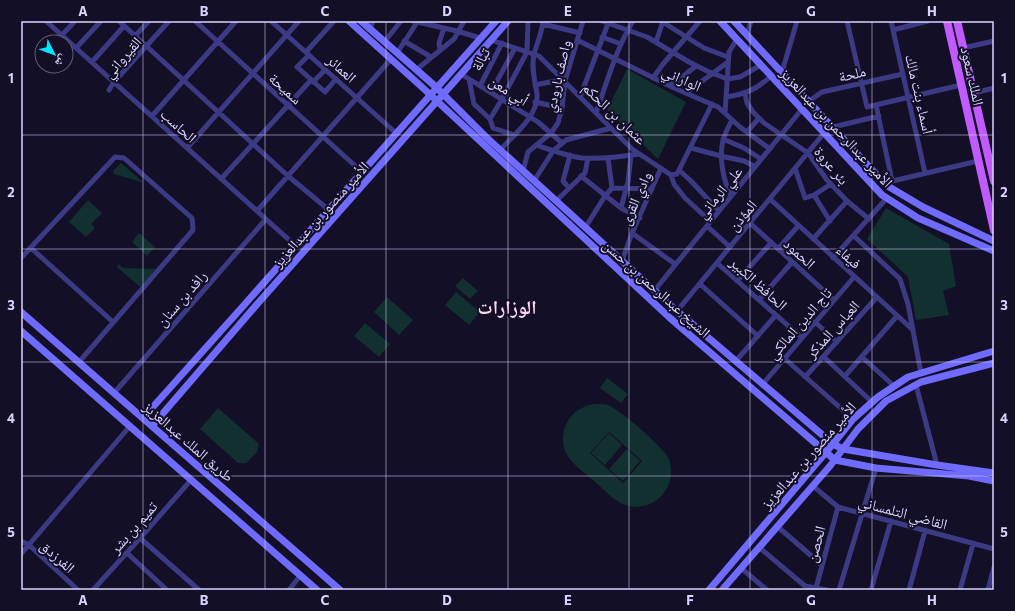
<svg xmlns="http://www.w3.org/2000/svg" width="1015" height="611" font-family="Commissioner,'Noto Naskh Arabic',sans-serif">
<rect width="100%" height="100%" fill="#130f26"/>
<path fill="#12302f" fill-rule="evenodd" d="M627,69L686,102L658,159L607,110Z
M121,163L144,183L114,174L113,171Z
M88,200L102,213L91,224L95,228L86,237L69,222Z
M886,208L949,244L956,286L943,291L949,315L916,320L908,277L867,239Z
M139,233L155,247L147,256L132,242Z
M118,264L123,268L156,269L142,286H139L117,267Z
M463,278L478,291L470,299L455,286Z
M456,292L480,312L469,325L445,305Z
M387,297L413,320L399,335L374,312Z
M365,323L390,344L379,357L354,336Z
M607,378L628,394L621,403L600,388Z
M595,404C600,404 606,404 610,406C624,413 659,444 667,456C677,472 668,495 652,503C645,507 633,508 625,505C614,501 605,490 596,483C587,474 572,465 566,453C558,437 566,414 584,407C587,405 591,405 595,404ZM609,432L642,461L623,483L590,453Z
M218,408L259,444L257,452L246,463H238L200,429Z
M609,433L622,445L605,465L591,453Z
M627,449L640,461L623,481L609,469Z"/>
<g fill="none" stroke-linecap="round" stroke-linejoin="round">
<path stroke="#3d3a85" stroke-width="5" d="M46,21L297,247
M119,21L288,176L329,210
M195,21L362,172
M271,21L396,133
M413,21L457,31L480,38
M602,21L647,37L689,62L707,71L727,79L740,77L761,65
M661,21L704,48L728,57
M847,21L867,107L961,85
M891,21L925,173
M543,24L580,33
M370,29L373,21
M893,30L928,21
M62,35L75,21
M747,35L751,21
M135,36L149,21
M602,37L621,44
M491,40L539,56L632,149L671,175L674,184L685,198L710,221
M577,40L674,88L718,107L740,127L770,149
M385,41L401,21
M404,41L431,57
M656,42L663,21
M76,48L101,21
M963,48L994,41
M440,50L439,43L444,28
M306,52L334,21
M397,53L418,21
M309,55L297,67L325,92L336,79
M92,62L124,26
M416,70L454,39L464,21
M782,72L797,21
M461,74L538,122L562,143
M653,78L663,64L700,21
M469,79L474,104L490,119
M313,82L325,70
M535,85L555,81H565
M668,85L677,81L696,66
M480,86L502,43
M109,90L114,82L169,21
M491,92L515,48
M686,93L728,62
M974,93L994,88
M745,94L747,103L753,112L764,123L808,153L827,180L847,201L869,219
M580,97L609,21
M726,97C745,94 756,90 771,76
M809,101L822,92L903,74
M535,102L562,108
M876,105L892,181
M596,113C607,82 616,49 633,21
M725,113L729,52L737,39
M152,116L236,21
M833,127L879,116
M747,132L759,118
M514,135L493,128L490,119L502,99L527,52L528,21
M723,139L744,148L761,159
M536,145C551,150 567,156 582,158C601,159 620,157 639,154
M187,148L299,21
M691,148L721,156L744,161L754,166
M500,150C513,136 539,115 537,94C535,81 531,68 534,54C537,43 542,33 543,21
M795,168L805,198L814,195L830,221
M679,170L691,181L719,211
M523,171L528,152L551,133L558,123L562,108L565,81L583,21
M671,175L677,174L712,104
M581,176L621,208L640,218
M221,179L311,80
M534,181L553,151L566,140L611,128
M884,183L978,161
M569,188L563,181L570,155
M612,188L652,189
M814,195L831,184
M731,196C723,180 719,158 723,140C725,133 729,126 732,120
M770,199L913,330
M556,201L585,173L588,158
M621,208L628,182L631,155
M257,211L391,59
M750,223L834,300
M707,226L730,247
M585,228L605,196L612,188L608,158
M632,233L675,264
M854,236L900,279L908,304L921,373
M813,239L847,201
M31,248L113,322
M778,249L798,226
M21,258L115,157L124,158L192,218L193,230L79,362
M833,258L887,198
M622,261L632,233L661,168
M717,263L802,338
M737,281L771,243
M700,284L758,336
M654,291L802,109
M759,300L792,262
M677,311L824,133
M815,322L837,342
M824,357L872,402
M862,357L894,386
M784,358L853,419
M735,362L776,315
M845,376L897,316
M805,377L877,297
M762,385L854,277
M916,385L937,465
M114,393L266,219
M813,486L838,507L994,549
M778,527L822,565
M140,538L199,590
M21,541L29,545L78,590
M760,548L805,586L827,590
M127,553L167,590
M21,554L130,426
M741,568L767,590
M816,588L838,507
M93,590L140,538L191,480
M289,590L300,576
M839,590L876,468
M871,590L891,521
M909,590L925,531
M960,590L973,544
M988,590L994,567"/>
<path stroke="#6f6bff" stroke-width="7" d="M349,21L423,88L670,318L835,460L876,468L969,476L994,481
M361,21L436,87L486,137L677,311L833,444L843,449L937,465L994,473
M720,21L882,195L918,218L994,251
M734,21L886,185L923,207L994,241
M21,312L340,590
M21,331L317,590
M143,418L245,304L496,21
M152,426L259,302L508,21
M709,590L833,444L853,419L878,397L908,377L994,351
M722,590L830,466L858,429L886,401L921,382L994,363"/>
<path stroke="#c25bff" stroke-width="8" d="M947,21L994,230
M957,21L994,181"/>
</g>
<path fill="none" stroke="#d9d4ff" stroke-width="1" stroke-opacity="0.55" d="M143,21V590M265,21V590M386,21V590M508,21V590M629,21V590M750,21V590M872,21V590M21,135H994M21,249H994M21,362H994M21,476H994"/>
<g text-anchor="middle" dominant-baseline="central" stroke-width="4" stroke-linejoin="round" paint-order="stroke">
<g font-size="15" fill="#d9d4ff" stroke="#130f26">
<text transform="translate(122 57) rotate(-49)">القيرواني</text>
<text transform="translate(480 59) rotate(-62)">تبالة</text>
<text transform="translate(342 68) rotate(42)">العمائر</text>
<text transform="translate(852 73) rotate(-13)">ملحة</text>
<text transform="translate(557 76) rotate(-77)">واصف بارودي</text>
<text transform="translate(973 76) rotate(77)">الملك سعود</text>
<text transform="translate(682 78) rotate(24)">الواراني</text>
<text transform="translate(286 88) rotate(42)">سميحة</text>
<text transform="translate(509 90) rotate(32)">أبي معن</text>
<text transform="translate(920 94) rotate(77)">أسماء بنت مالك</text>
<text transform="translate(615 113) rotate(44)">عثمان بن الحكم</text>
<text transform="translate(179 125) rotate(42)">الحاسب</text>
<text transform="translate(837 127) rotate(47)">الأمير عبدالرحمن بن عبدالعزيز</text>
<text transform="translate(832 165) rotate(50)">بئر عروة</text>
<text transform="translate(719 192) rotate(-51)">علي الرماني</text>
<text transform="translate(635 198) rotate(-66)">وادي القرى</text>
<text transform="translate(320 214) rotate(-48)">الأمير منصور بن عبدالعزيز</text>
<text transform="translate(742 215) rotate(-50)">المؤذن</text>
<text transform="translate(800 253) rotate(42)">الحمود</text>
<text transform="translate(849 256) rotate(42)">فيفاء</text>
<text transform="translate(759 283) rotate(42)">الحافظ الكبير</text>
<text transform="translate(657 288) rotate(42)">الشيخ عبدالرحمن بن حسن</text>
<text transform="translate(181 298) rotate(-49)">رافد بن سنان</text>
<text transform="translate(799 323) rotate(-49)">تاج الدين المالكي</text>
<text transform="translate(832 329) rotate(-48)">العباس المذكر</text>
<text transform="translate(189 441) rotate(41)">طريق الملك عبدالعزيز</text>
<text transform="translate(808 455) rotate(-49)">الأمير منصور بن عبدالعزيز</text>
<text transform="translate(903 512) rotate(15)">القاضي التلمساني</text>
<text transform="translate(133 527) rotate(-49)">تميم بن بشر</text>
<text transform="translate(815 544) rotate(-75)">الحصن</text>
<text transform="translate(58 556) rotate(42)">الفرزدق</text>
</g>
<g font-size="19" font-weight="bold" fill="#ffd6f0" stroke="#130f26">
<text x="507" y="306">الوزارات</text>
</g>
</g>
<rect width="1015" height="611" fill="none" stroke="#130f26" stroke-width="44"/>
<g transform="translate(54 54) rotate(132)"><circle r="19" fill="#130f26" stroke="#625e7d"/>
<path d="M0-3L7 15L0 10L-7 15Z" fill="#00e5ff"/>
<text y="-6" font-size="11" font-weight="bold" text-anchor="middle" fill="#d9d4ff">ش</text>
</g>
<rect x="22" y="22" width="971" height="567" fill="none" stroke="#d9d4ff" stroke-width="1.5"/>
<g font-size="13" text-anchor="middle" font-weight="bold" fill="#d9d4ff">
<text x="83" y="16">A</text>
<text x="204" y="16">B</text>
<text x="325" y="16">C</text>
<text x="447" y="16">D</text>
<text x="568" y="16">E</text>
<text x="690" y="16">F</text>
<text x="811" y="16">G</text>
<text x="932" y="16">H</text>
<text x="11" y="83">1</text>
<text x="1004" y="83">1</text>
<text x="11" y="197">2</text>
<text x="1004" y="197">2</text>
<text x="11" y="310">3</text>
<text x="1004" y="310">3</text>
<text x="11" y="423">4</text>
<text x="1004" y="423">4</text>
<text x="11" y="537">5</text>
<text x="1004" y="537">5</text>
<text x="83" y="605">A</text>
<text x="204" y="605">B</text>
<text x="325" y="605">C</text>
<text x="447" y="605">D</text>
<text x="568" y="605">E</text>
<text x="690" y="605">F</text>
<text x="811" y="605">G</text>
<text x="932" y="605">H</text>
</g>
</svg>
